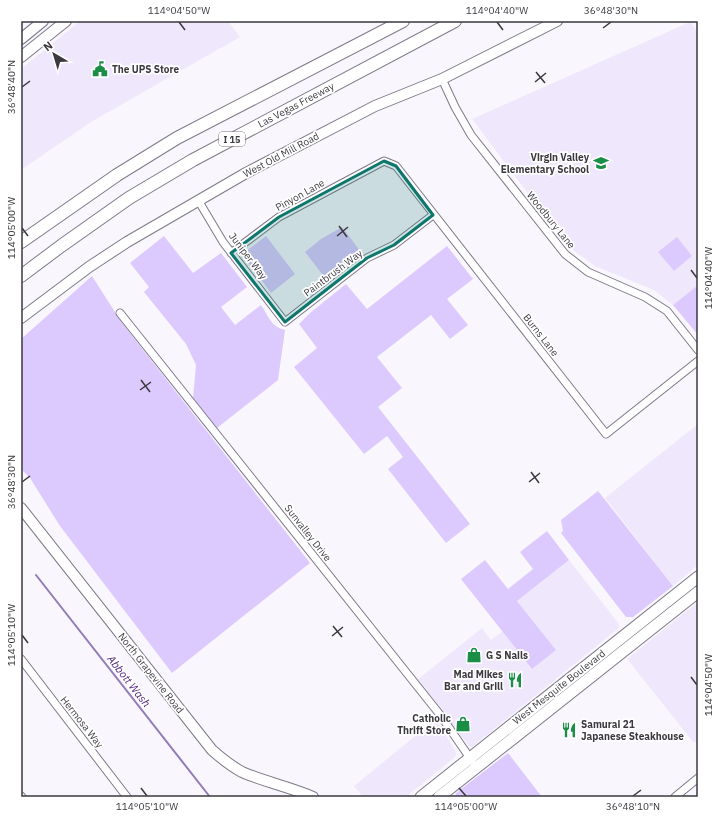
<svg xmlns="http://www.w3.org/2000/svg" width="719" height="818" font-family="'IBM Plex Sans',sans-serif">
<rect width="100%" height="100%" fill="#f9f6fd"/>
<path fill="#efe8fc" d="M80,21H228L240,37L91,122L21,170V69Z
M690,22L698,32V285L673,305L654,290L595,266L574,251L527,192L472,119Z
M698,424V565L673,586L605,498Z
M569,560L619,624V628L472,747L469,746L417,680L482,628L491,640L503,631L532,668L556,650L517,601Z
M698,602V740L694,743L627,659Z
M436,719L455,750L456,755L454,758L406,797H363L354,786Z"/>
<path fill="#dccafe" d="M342,227L361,252L326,279L305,252L321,239Z
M164,236L193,273L221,253L247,287L221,307L235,325L261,305C268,315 271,327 285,330L278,380L217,428L193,398L196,365L186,344L144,292L149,287L130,263Z
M266,236L295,274L271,293L244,257L245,252Z
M677,237L692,256L674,271L658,252Z
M447,246L473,279L447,299L468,325L450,339L431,315L377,357L402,388L378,407L470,524L446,543L388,469L403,457L387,436L364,454L294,367L317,348L299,324L310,313L346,284L367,309Z
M92,276L122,323L310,563L172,673L60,526L30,478L21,469V339Z
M698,285V335L673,305Z
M598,491L673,586L633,617H626L561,533L563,531L561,520Z
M547,531L569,560L517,601L556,650L532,669L461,579L485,560L508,589L533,569L520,552Z
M508,753L542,797H455L456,793Z"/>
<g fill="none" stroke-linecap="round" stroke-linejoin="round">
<path stroke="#927bb7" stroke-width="2" d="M36,575L210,797"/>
<g stroke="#7e7988" stroke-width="9">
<path id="street" d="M442,79L455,107L471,135L565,254L588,272L645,297L667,311L698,350
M198,200L223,242L285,322L367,258L394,245L433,215
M231,253L279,217L384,161L396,166L606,434L698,361
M120,313L441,716L472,761
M21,659L127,797
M21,796L22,797
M675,797L698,778"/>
</g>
<g stroke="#7e7988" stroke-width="12">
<path id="secondary" d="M21,39L43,21
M21,57L66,21
M21,318L89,267L127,242L246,173L375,106L442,79L557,21
M21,508L212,750C221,758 231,766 242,772C265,782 290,787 313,797"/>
</g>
<g stroke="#7e7988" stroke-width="13">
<path id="primary" d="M421,797L698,577
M439,797L698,592"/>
</g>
<g stroke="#7e7988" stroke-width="14">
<path id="highway" d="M21,242L117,175L177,138L403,21
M21,276L61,246L129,198L193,160L455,21"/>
</g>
<use href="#street" stroke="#fff" stroke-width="7"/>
<use href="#secondary" stroke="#fff" stroke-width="10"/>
<use href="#primary" stroke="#fff" stroke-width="11"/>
<use href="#highway" stroke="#fff" stroke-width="12"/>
</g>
<path fill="#0f766e" fill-opacity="0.2" stroke="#0f766e" stroke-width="3" stroke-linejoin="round" d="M384,161L396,166L433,215L394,245L367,258L285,322L231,253L279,217Z"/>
<path fill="none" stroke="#3b383f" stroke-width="1.5" d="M179,22L185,30M497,22L503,30M603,28L611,22M536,72L545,83M535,82L546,73M22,87L30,81M339,226L347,237M22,228L28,236M337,236L348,227M691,270L697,278M141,380L150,392M140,390L151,382M531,472L539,483M22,482L30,476M529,482L540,473M333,626L342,637M22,635L28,643M332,636L343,627M691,677L697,685M141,788L147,796M459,788L466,796M633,796L641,790"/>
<defs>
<g id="civic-bare" transform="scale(1.2)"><path d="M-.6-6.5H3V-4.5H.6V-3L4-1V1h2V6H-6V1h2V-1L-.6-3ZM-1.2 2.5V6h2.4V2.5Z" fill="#1a8d47" stroke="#fff" stroke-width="2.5" paint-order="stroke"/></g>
<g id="school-bare" transform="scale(1.2)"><path d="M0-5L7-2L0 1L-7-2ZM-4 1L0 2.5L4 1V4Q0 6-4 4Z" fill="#1a8d47" stroke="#fff" stroke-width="2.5" paint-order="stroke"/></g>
<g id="shop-bare" transform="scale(1.2)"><path d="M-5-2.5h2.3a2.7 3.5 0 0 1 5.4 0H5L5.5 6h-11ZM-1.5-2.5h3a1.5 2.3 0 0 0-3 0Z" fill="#1a8d47" stroke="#fff" stroke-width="2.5" paint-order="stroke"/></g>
<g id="restaurant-bare" transform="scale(1.2)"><path d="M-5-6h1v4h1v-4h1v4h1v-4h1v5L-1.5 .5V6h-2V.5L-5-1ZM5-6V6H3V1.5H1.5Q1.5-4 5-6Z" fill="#1a8d47" stroke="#fff" stroke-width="2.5" paint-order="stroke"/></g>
</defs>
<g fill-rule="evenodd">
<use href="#civic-bare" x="100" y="69"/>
<use href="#school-bare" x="601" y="163"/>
<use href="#shop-bare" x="474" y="655"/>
<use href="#restaurant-bare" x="515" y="680"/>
<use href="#shop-bare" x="463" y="724"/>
<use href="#restaurant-bare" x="569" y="730"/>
</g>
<g text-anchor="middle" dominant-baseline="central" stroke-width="3.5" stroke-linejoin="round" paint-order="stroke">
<rect fill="#fff" stroke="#767479" stroke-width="1" x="219" y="132" width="26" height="14" rx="3"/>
<g font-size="9" font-weight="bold" fill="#3b383f">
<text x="232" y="139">I 15</text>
</g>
<g font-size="10" font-weight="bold" fill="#3b383f" stroke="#fff" text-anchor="start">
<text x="112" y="69">The UPS Store</text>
<text x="589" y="157" text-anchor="end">Virgin Valley<tspan x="589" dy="12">Elementary School</tspan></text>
<text x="486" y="655">G S Nails</text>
<text x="503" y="674" text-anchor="end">Mad Mikes<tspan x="503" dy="12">Bar and Grill</tspan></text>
<text x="451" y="718" text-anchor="end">Catholic<tspan x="451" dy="12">Thrift Store</tspan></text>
<text x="581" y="724">Samurai 21<tspan x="581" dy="12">Japanese Steakhouse</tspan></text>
</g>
<g font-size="10" fill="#3b383f" stroke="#fff">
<text transform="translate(296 105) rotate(-28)">Las Vegas Freeway</text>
<text transform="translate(281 155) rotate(-28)">West Old Mill Road</text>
<text transform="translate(300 195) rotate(-29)">Pinyon Lane</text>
<text transform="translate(551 220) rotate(51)">Woodbury Lane</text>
<text transform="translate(248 256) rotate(53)">Juniper Way</text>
<text transform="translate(333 273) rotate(-37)">Paintbrush Way</text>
<text transform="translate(541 335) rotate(52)">Burns Lane</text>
<text transform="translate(308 533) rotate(52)">Sunvalley Drive</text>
<text transform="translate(151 673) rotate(52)">North Grapevine Road</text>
<text transform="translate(559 687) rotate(-38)">West Mesquite Boulevard</text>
<text transform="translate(82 722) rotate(52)">Hermosa Way</text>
</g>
<g font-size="11" font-style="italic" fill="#502381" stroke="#fff">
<text transform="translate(129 681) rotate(52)">Abbott Wash</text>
</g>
</g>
<rect width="719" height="818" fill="none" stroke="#ffffff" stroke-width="44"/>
<g transform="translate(54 54) rotate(322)" stroke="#ffffff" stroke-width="3" paint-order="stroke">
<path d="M0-3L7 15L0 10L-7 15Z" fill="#3b383f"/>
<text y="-6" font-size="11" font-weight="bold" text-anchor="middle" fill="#3b383f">N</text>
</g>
<rect x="22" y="22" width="675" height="774" fill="none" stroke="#3b383f" stroke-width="1.5"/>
<g font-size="10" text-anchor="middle" fill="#3b383f">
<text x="179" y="14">114°04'50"W</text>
<text x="497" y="14">114°04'40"W</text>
<text x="611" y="14">36°48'30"N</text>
<text transform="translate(11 87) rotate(-90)" y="4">36°48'40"N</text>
<text transform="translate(11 228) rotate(-90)" y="4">114°05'00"W</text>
<text transform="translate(708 278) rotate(-90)" y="4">114°04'40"W</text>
<text transform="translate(11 482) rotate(-90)" y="4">36°48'30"N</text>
<text transform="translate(11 635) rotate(-90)" y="4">114°05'10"W</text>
<text transform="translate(708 685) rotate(-90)" y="4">114°04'50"W</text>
<text x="147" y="810">114°05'10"W</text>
<text x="466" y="810">114°05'00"W</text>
<text x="633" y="810">36°48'10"N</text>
</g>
</svg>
